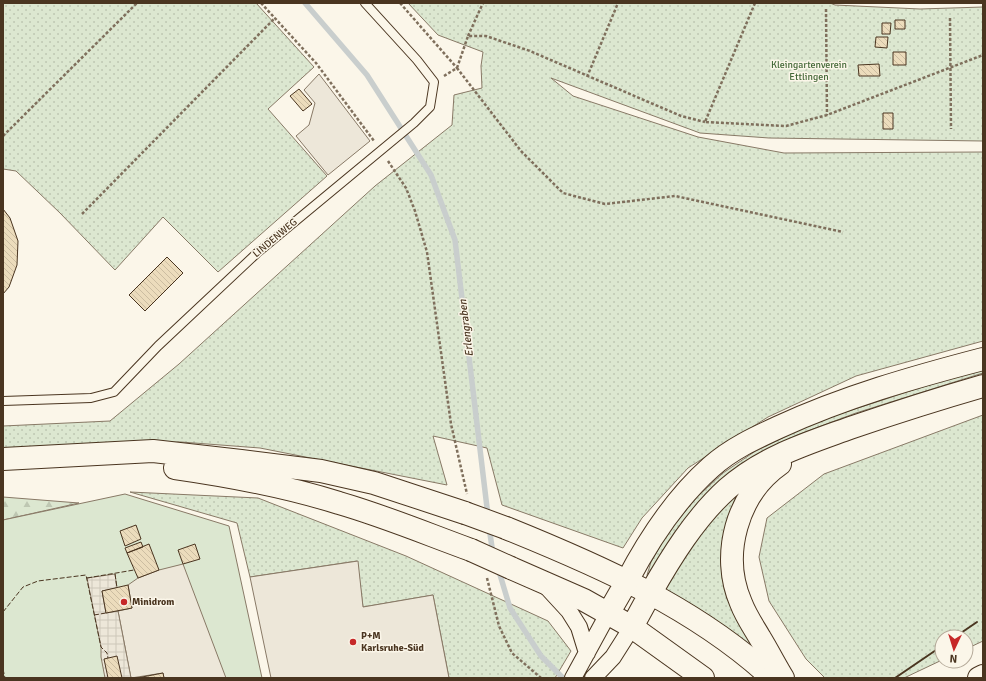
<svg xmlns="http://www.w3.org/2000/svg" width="986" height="681" font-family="Signika,sans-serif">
<defs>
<pattern id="grass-dots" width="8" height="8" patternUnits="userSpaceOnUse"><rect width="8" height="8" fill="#dce7d0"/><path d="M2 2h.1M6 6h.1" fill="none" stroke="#bec7b2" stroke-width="1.8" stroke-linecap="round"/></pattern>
<pattern id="forest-firs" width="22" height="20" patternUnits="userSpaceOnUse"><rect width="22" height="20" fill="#dce7d0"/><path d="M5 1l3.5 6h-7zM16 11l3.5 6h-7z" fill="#bec7b2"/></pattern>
<pattern id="plaza-grid" width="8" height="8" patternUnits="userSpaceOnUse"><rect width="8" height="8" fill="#ede7d9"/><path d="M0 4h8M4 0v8" fill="none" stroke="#cdc7ba"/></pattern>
<pattern id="building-back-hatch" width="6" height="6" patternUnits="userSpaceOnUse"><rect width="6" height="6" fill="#ecdcbc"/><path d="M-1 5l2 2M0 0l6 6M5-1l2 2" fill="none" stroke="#ccbda1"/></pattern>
</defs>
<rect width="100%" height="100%" fill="#fbf6e9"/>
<path fill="url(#grass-dots)" stroke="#887966" d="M3,3H256L314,67L268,109L327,176L218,272L163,217L115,270L60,213L16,171L3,169Z
M408,3H830L835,5L920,9L983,7V141L769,138L700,133L551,78L573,96L698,137L784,153L983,152V341L856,376L768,417L688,468L642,518L623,548L502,505L487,448L433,436L447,485L260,448L181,442L55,446L3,449V426L110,421L179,364L375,186L452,125L454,95L482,88L481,66L483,52L438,35Z
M983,369V373L856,413L797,435L767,450L648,577L647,575L651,562L668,532L697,497L723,473L754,452L792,433L824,419L938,382Z
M983,415V641L966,649V637H942V660L904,678H825L806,659L769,601L759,557L767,518L824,474Z
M742,489L732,513L756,650L707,614L663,588L701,531L721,509Z
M130,492L258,498L406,556L548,621L571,651L555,678H449L433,595L363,607L357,561L250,577L237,523Z"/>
<path fill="url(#forest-firs)" stroke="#887966" d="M3,497L79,503L3,520Z"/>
<path fill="#dce7d0" stroke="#887966" d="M125,494L229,526L262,678H3V520Z"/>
<path fill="#ede7d9" stroke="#887966" d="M319,74L370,141L328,175L296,136L309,125L315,103L304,90Z
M358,561L363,607L433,595L449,678H271L250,577Z
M183,564L226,678H164L163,673L131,678L118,611L132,608L128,585L138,578L159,570Z"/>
<path fill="url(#plaza-grid)" stroke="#887966" d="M115,574L117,588L102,591L106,613L118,611L131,678H105L101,657V647L87,578Z"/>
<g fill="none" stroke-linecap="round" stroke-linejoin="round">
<path stroke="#c9cecd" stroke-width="5.5" d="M305,3L367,75L431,175L455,240L488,516
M489,527L493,554
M498,568L510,608L541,656L563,678"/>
</g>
<path fill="url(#building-back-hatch)" stroke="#4a3520" d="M895,20H905V29H895Z
M882,23H891L890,34H882Z
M876,37H888L887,48L875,47Z
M893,52H906V65H893Z
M879,64L880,76H859L858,65Z
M299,89L312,104L303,111L290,96Z
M883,113H893V129H883Z
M3,209L10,218L18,241L17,265L9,287L3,294Z
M167,257L183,273L145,311L129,295Z
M136,525L141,539L125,546L120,531Z
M141,542L143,547L127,553L125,548Z
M149,544L159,570L138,578L127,553Z
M195,544L200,559L183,564L178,550Z
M128,585L132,608L106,613L102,591Z
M117,656L122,678H108L104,659Z
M163,673L164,678H137Z"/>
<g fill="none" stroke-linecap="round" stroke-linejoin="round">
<g stroke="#4a3520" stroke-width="10">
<path id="lane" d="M3,401L91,398L114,392L158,346L257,253L414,123L430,107L434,82L417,60L365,3"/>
</g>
<g stroke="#4a3520" stroke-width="18">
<path id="street" d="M546,586L569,611L579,627L587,653
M573,678L608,614
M593,678L613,657L632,627"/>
</g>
<g stroke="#4a3520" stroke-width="24">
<path id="primary" d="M3,459L153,451L241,461L321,471L374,483L465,513
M175,468C231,476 285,486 339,503C384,516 427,534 471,550
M506,528C600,566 696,608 772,678
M511,568L584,600L632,627L703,678
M608,614L627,581
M632,627L650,594"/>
</g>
<g stroke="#4a3520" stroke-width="24">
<path id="highway" d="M780,464C737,494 720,555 741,603C746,616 753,626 760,638C768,651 775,665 783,678
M627,581C649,539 676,498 711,467C731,449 755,438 779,427C844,397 914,377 983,359
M650,594C671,557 695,518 727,489C763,457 806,444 850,428C894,413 938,399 983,386
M979,678L983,676"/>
</g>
<path stroke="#7f6f5c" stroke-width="2.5" stroke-dasharray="3 2" stroke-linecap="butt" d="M261,3L316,63L374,141
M400,3L457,68
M755,3L705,122L786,126L827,115L983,55
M826,9L827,115
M950,18L951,129
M468,36L483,3
M457,68L468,36H486L530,51L681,116L705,122
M444,76L457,68L521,151L563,193L605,204L675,196L843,232
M587,77L618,3
M3,136L137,3
M388,161L406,188L415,211L427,252L451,424L467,494
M82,214L275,18
M487,578L499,626L512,653L541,678"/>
<use href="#lane" stroke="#fbf6e9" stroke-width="8"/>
<use href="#street" stroke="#fbf6e9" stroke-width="16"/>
<use href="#primary" stroke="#fbf6e9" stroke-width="22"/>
<use href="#highway" stroke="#fbf6e9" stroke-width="22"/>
<g stroke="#4a3520" stroke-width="24" stroke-linecap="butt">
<path id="primary-bridge" d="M465,513L506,528
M471,550L511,568"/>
</g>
<use href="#primary-bridge" stroke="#fbf6e9" stroke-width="22"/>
<path stroke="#4a3520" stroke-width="1" stroke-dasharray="5 2" stroke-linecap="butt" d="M115,574L117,588
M87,578L134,570
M3,612L23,587L38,581L86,575L101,647L107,653L108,658
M94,615L106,613
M3,669L5,678"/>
<path stroke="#4a3520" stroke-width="2" d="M955,637L977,622
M895,678L942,646"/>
</g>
<g fill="#c62828" stroke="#fbf6e9" stroke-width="1.5">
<circle cx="124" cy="602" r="4"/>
<circle cx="353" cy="642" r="4"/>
</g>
<g text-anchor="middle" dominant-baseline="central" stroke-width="3" stroke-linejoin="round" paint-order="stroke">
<g font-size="10" fill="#436837" stroke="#fbf6e9">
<text x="809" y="65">Kleingartenverein<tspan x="809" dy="12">Ettlingen</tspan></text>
</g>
<g font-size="10" fill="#4a3520" stroke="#fbf6e9">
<text transform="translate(275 238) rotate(-40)">LINDENWEG</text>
</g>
<g font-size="10" font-weight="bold" fill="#4a3520" stroke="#fbf6e9" text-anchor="start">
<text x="132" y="602">Minidrom</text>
<text x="361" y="636">P+M<tspan x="361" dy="12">Karlsruhe-Süd</tspan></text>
</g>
<g font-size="11" font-style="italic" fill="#4a3520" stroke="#fbf6e9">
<text transform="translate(466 328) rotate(-97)">Erlengraben</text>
</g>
</g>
<rect width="986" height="681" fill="none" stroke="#4a3520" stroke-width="8"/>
<g transform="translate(954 649) rotate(184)"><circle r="19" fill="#fbf6e9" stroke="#b4a999"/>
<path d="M0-3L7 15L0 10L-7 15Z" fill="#c62828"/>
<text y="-6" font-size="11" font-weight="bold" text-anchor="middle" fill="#4a3520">N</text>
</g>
</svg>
